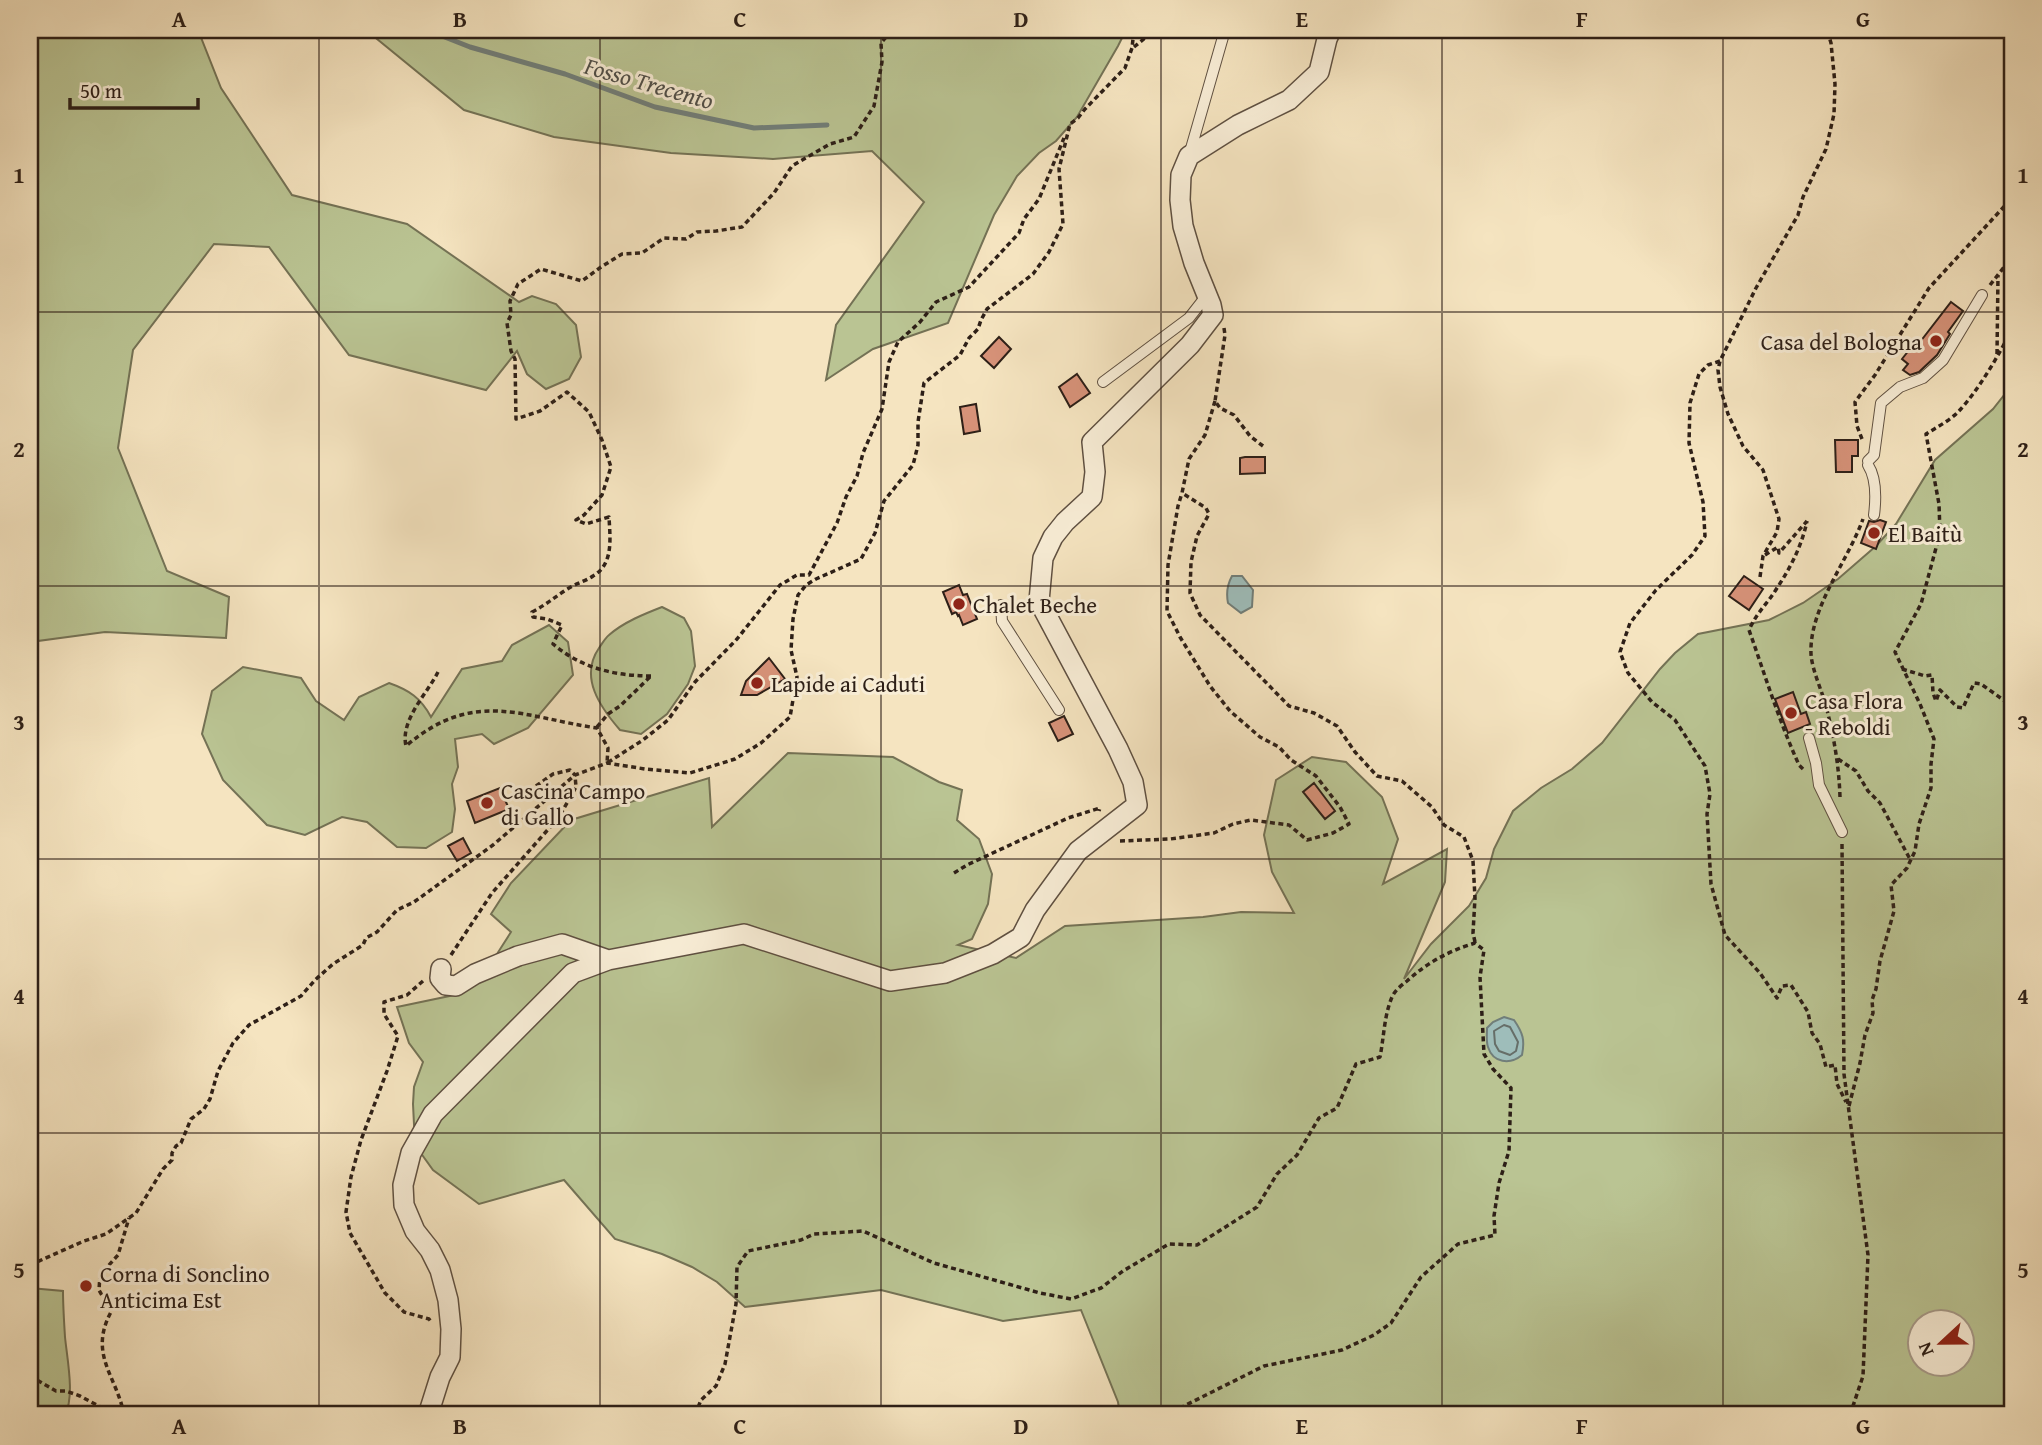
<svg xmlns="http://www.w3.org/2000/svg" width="2042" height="1445" font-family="'Gentium Book Plus',serif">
<rect width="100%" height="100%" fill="#f5e4c0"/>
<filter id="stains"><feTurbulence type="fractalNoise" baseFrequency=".00286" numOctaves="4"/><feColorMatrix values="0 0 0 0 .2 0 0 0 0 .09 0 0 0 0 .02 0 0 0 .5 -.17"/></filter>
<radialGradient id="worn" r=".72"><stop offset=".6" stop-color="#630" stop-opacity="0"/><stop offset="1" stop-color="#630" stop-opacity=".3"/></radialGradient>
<path fill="#bac493" stroke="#747255" stroke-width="2" fill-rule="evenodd" d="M30,30H198L221,88L292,195L407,224L519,302L532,296L556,304L576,325L581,357L569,379L546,389L527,374L517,351L486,390L349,355L269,247L214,244L133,350L118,448L167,571L229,597L226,638L105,632L30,642Z
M366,30H1126L1118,46L1077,117L1056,141L1039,153L1017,176L994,215L948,323L873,349L826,380L836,325L924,202L872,151L773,159L671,153L554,137L464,110Z
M2012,385V1415H1120L1118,1402L1081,1310L1003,1321L881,1290L745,1307L717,1282L692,1267L662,1254L615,1239L564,1180L479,1204L433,1170L415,1145L413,1104L414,1087L423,1062L409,1043L397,1007L459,994L497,954L511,932L491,914L511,883L571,820L709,778L712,827L788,753L893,757L939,782L962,790L957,820L979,839L992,874L988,904L972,939L958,945L1016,958L1065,926L1203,917L1241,912L1294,913L1272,872L1264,835L1276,780L1312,757L1346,762L1382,797L1398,839L1383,884L1447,849L1445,882L1404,979L1431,944L1469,906L1486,878L1494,849L1513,811L1541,788L1572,769L1602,743L1660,669L1675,653L1698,634L1769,620L1803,603L1838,579L1876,546L1896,524L1935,460L1993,409ZM1920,1322H1962V1364H1920Z
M662,607L684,618L691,631L695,666L688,684L667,714L641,734L620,730C600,707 579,677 599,648C602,644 605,638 609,635C624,622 644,614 662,607Z
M549,625L568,642L573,675L528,728L494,744L482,734L455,739L458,767L452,784L455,809L452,832L426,848L397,847L367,822L342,817L305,835L267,825L223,780L202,734L212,691L243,667L301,678L316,701L344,720L359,697L389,683C409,690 421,698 431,717L462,669L502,661L512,645Z
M30,1288L63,1291C63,1306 64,1321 65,1337C67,1358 75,1396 65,1415H30Z"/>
<path fill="#9ebdba" stroke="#717e79" stroke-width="2" d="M1232,576H1242L1253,590L1252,607L1241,613L1228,603C1226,593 1227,585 1232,576Z
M1504,1017L1514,1020C1523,1033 1525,1040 1522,1055C1510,1065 1493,1063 1488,1047C1486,1041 1487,1034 1487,1028L1493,1022Z"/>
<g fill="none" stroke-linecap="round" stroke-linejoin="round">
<path stroke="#666e68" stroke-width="2" d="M1504,1025L1510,1027L1518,1042L1516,1051L1510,1055L1499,1051L1495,1044L1494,1031Z"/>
<path stroke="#717e79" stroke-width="5" d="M427,30L470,47L565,74L655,107L754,128L827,125"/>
</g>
<path fill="#d79279" stroke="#2d1f17" stroke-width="2" d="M1951,302L1963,311L1948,332L1950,334L1937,355L1919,372L1910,375L1903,370L1908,364L1902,359L1917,340L1920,342Z
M999,337L1011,349L994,368L981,356Z
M1077,374L1090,393L1070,407L1059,387Z
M976,404L980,431L964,434L960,407Z
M1835,440H1858V456H1852V472H1836Z
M1245,457H1265V473L1240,474V458Z
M1880,520L1886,522L1876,549L1861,543L1869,521L1874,522Z
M1744,576L1763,589L1749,610L1729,596Z
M959,585L963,595L967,594L977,619L963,625L959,615L958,616L956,612L952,614L943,592Z
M769,658L785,679L757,695H741L746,681Z
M1793,692L1801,714L1806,712L1810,724L1788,733L1775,699Z
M1064,716L1073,734L1058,741L1049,723Z
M1314,783L1335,811L1325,819L1303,792Z
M500,788L509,809L475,823L467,801Z
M463,838L471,853L457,861L448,846Z"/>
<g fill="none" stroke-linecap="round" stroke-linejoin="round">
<g stroke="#5f5041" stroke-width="12">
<path id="lane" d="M1190,152L1225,30
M1103,382L1189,318L1207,295
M1868,461L1874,455L1881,403L1900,387L1923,378L1943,360L1982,295
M1868,465C1877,479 1876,499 1874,515
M1001,605L1002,621L1059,710
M1809,738L1816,763L1819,785L1842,832"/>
</g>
<g stroke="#5f5041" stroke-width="22">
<path id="street" d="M441,969L440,978L446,985L456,986L475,974L518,956L562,944L608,960
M428,1415L440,1377L450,1357L451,1329L448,1300L440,1270L430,1250L415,1231L404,1205L403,1185L411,1153L433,1114L573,973L608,960L744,934L890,981L945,973L993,954L1021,937L1035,910L1078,851L1137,805L1133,782L1118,749L1039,601L1043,558L1053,537L1065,522L1092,497L1095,472L1092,442L1190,345L1213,315L1211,305L1194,263L1183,226L1180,200L1181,175L1189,156L1238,125L1289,100L1319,72L1327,39L1331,30"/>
</g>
<path stroke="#2d1f17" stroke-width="3.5" stroke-dasharray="5 3.5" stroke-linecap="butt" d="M1134,47L1150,34L1159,30
M1990,285L2012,257
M1224,328L1225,335L1215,401L1220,408L1234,415L1250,436L1263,446
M1997,354L1998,275
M1720,361L1708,365L1699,374L1690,403L1689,443L1703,502L1705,536L1692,555L1656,590L1630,623L1620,652L1628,673L1652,702L1675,720L1705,766L1710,794L1707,814L1711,884L1725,935L1760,973L1777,998L1782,986L1791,985L1808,1012L1812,1033L1820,1044L1826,1067L1835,1065L1837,1084L1846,1102
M1215,401L1205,435L1189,459L1182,493L1206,508L1209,514L1197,536L1191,562L1190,593L1200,615L1289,706L1314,713L1337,726L1355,752L1377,776L1402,781L1432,807L1444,825L1464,837L1473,861L1475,898L1473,933L1475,942
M1862,439L1857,426L1855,402L1875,375L1929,288L2012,198
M1765,555L1778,547L1779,553L1807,521
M1760,577L1763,556L1777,532L1779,519L1763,470L1743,446L1728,414L1720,387L1718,370L1720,361L1756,288L1798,215L1803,197L1826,149L1834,114L1835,84L1831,43L1827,30
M1902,669L1925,676L1932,675L1933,693L1936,701L1940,690L1957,707L1963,708L1974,683L1981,684L2012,706
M438,672C427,694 400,720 406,746C474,688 522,717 597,728L608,748L607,763L643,740L668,720L695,682L737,639L780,585L797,575H809L837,523L846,497L857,476L863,453L882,409L889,362L898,342L920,322L936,302L969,287L1019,233L1024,219L1039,199L1064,138
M651,676C615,676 581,668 553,644L562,625L547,619L533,617L532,612C546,605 556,596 569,588C577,583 586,581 593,576C614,564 610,538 609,517L586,524L576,520L584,515L602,495L611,467L602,440L589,412L567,392L540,411L516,419L515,359L511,351L507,323L511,315L510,301L518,284L541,269L582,281L601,267L622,254L642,253L664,238L686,239L697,232L716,231L742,227L774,193L792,166L830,144L854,137L874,106L882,62L881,43L892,30
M597,727L608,714L620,706L651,676
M1838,759L1856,771L1868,791L1880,803L1911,861
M1803,769L1799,765C1779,721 1765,675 1749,630C1757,612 1768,603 1777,588C1791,567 1802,545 1807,521
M536,786L553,774L570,770L575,775
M1840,797C1839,766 1834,737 1826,706C1822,691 1812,670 1811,654C1809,608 1848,561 1863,519
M1120,841L1170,839L1214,833L1233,824L1251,820L1289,825L1307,840L1333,833L1349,824L1340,807L1316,776L1291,760L1279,747L1260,737L1230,711L1210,686L1180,637L1167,611L1168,565L1178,506L1182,493
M1842,844L1844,1074L1868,1255L1863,1376L1850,1415
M954,873L967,865L1068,818L1100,808L1099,811
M451,955L492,893L559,817L576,787L575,775
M423,981L407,995L384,1002V1014L398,1036L387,1071L361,1140L351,1177L346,1212L350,1233L385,1293L404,1312L429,1319L432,1323
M1849,1106L1860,1063L1865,1035L1873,1013L1872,1000L1876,989L1880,961L1894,911L1891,885L1907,868L1915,851L1919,824L1931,788V764L1934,739L1920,704L1895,652L1921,604L1940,533L1939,504L1926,434C1937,427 1949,421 1958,412C1978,391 1999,355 2012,329
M30,1265L84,1241L106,1234L136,1213L163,1169L172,1160V1153L176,1146L181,1143L191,1119L204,1109L210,1099L218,1071L233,1043L249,1025L301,996L315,980L333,964L363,945L366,938L377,932L397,910L414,902L493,845L575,775L607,763L645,769L690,773L735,759L761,743L790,717L797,677L791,650L793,619L798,595L806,585L816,579L861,559L875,533L884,501L913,465L918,445V422L924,383L960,355L969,338L978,329L981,320L987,309L1033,274L1049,252L1063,224L1059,169L1070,124L1078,118L1085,109L1125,68L1132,48L1134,30
M30,1376L56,1391H66L80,1396L110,1412L122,1404
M124,1415C117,1376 88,1355 111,1312L99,1290L100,1275L118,1255L129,1218
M695,1415L701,1400L716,1386L725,1364L736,1304L737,1267L748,1251L801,1240L814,1234L863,1231L934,1263L1040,1293L1071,1299L1101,1288L1123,1271L1169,1244L1197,1245L1257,1207L1277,1174L1297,1155L1319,1118L1337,1108L1356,1064L1380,1057C1384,1037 1384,1016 1392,997C1395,990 1402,985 1407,981C1428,962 1449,951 1475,943L1484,950L1480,977L1484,1054L1493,1069L1511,1088L1509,1151L1499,1183L1494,1216L1495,1235L1458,1244L1421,1277L1391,1323L1374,1335L1342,1350L1264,1366L1182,1407L1170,1415"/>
<use href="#lane" stroke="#f8edd6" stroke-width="10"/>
<use href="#street" stroke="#f8edd6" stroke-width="19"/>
</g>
<path fill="none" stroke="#2d1f17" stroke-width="2" stroke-opacity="0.55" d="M319,30V1415M600,30V1415M881,30V1415M1161,30V1415M1442,30V1415M1723,30V1415M30,312H2012M30,586H2012M30,859H2012M30,1133H2012"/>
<g fill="#8f2418" stroke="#f8edd6" stroke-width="2.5">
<circle cx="1936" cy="341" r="7"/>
<circle cx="1874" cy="533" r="7"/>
<circle cx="959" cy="604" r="7"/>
<circle cx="757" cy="683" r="7"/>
<circle cx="1791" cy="713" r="7"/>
<circle cx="487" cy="803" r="7"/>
<circle cx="86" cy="1286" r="7"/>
</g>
<g text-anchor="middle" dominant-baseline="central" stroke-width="6" stroke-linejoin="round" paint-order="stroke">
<g font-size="23" fill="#2d1f17" stroke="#f8edd6" text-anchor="start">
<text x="1922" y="341" text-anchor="end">Casa del Bologna</text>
<text x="1888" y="533">El Baitù</text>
<text x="973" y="604">Chalet Beche</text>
<text x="771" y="683">Lapide ai Caduti</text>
<text x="1805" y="700">Casa Flora<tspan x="1805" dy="26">- Reboldi</tspan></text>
<text x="501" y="790">Cascina Campo<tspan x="501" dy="26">di Gallo</tspan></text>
<text x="100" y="1273">Corna di Sonclino<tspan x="100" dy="26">Anticima Est</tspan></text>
</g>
<g font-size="24" font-style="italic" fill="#4f4e48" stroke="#f8edd6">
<text transform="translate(649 83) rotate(16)">Fosso Trecento</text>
</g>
</g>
<rect width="2042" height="1445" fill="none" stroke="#f5e4c0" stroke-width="77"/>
<g transform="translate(1941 1343) rotate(248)"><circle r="33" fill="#f8edd6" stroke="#a79b8a" stroke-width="2"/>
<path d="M0-5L12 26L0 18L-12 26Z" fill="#8f2418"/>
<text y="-10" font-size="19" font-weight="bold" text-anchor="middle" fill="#2d1f17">N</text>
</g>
<path d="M70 98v10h128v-10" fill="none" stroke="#2d1f17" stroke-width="3.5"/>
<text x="80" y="98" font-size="21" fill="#2d1f17" stroke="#f8edd6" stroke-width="5" paint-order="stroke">50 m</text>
<rect x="38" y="38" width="1966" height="1368" fill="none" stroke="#2d1f17" stroke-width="2.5"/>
<g font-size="23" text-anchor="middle" font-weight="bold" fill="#2d1f17">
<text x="179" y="27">A</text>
<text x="460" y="27">B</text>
<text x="740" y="27">C</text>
<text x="1021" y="27">D</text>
<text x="1302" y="27">E</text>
<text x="1582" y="27">F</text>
<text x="1863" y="27">G</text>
<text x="19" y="183">1</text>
<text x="2023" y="183">1</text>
<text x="19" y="457">2</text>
<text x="2023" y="457">2</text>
<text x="19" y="730">3</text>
<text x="2023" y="730">3</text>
<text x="19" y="1004">4</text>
<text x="2023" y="1004">4</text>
<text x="19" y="1278">5</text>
<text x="2023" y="1278">5</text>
<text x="179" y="1434">A</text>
<text x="460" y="1434">B</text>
<text x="740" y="1434">C</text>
<text x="1021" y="1434">D</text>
<text x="1302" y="1434">E</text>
<text x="1582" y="1434">F</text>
<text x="1863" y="1434">G</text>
</g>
<rect width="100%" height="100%" filter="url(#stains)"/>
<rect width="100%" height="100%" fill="url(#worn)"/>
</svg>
